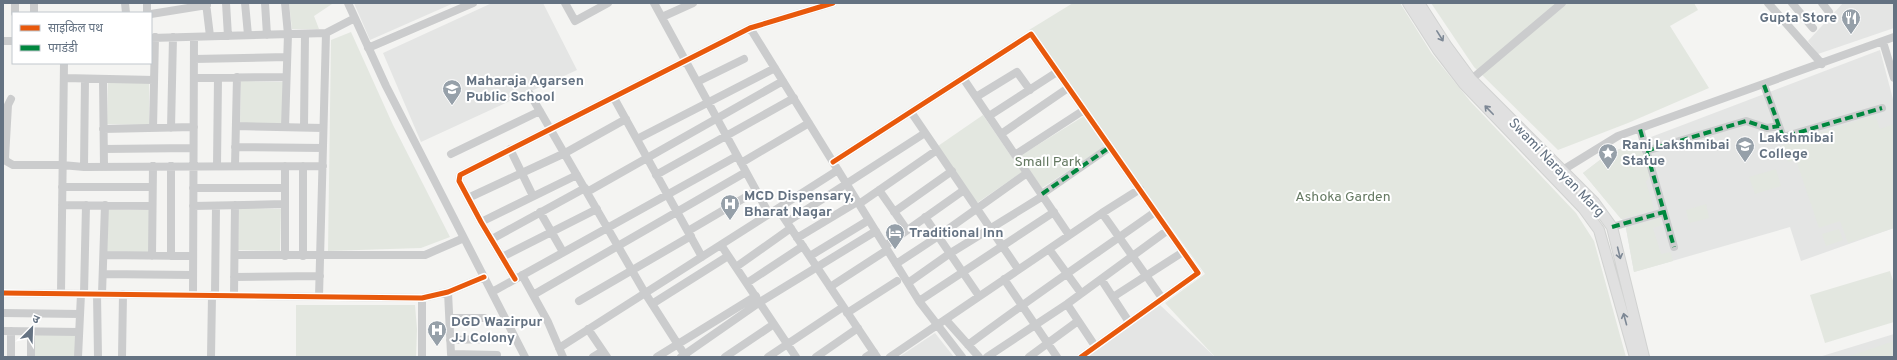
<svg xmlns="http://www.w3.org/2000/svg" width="1897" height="360" font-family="Overpass,'Noto Sans Devanagari',sans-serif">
<rect width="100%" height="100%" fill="#f4f4f2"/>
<path fill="#e4e5e4" d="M354,3H454L370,40Z
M492,3H543L577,70L421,142L383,53Z
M1843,3H1893L1894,28L1818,54L1808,41Z
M1880,50L1894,103V228L1801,261L1790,227L1634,272L1625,223L1583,173L1609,153Z
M1160,305L1215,357H1086Z
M935,333L954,357H899Z
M1894,334V357H1819Z"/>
<path fill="#e3e7e0" d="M289,3H332V4L314,16L319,29H292Z
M1073,3H1400L1432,54L1470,101L1576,213L1594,241L1626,357H1215L1165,303L1205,274L1029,30Z
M1431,3H1694L1698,10L1670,26L1709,88L1628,123L1558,150L1474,67Z
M351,32L393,125L450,237L421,248L328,251L331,40Z
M108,81L149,82V125L107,124Z
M241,81L283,82L282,124L240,123Z
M983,115L1022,172L977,203L938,146Z
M1875,115L1880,129L1894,124V228L1848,243L1840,221L1819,228L1796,160L1788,162L1782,145Z
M1084,116L1106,146L1042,188L1020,156Z
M1640,142L1650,176L1646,182L1654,209L1621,219L1583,173L1609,153Z
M1776,169L1781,186L1755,194L1749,177Z
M1706,204L1709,218L1689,223L1686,210Z
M239,208L281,209L280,251L238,250Z
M108,209L150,210L149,253L107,252Z
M1660,218L1662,225L1653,228L1661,254L1671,252L1673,261L1634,272L1626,228Z
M1839,229L1843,240L1826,246L1822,234Z
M1890,271L1894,284V322L1825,343L1810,295Z
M296,305H415L417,329L416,357H296Z
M34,334L76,335V357H34Z
M1894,341V357H1847Z"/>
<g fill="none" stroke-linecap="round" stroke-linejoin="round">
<g stroke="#d1d2d1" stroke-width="12">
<path id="major" d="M1408,3L1438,50L1464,84L1583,208L1599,230L1635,357
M1419,3L1446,45L1471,79L1594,202L1612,227L1644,357"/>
</g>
<path stroke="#cbcccd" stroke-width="8" d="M15,3V13
M125,3L126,13
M147,3V13
M206,3L210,36
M226,3L228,36
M245,3L248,35
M265,3L267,35
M348,3L386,86L525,357
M565,3L575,21L608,3
M654,3L769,214
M1768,3L1822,64
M1792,3L1813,28
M1822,3L1829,12
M34,13V3
M151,14L207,5
M662,17L693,3
M750,28L919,301L962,357
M151,38L326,33L355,18
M3,41H13
M1883,42L1894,78
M368,48L473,3
M194,59L287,57
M64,78L154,80
M194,78L286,77
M963,78L1069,235
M103,79L104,167
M697,82L744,59
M1467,83L1562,3
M1764,85L1783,137L1882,108
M530,94L645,293L686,357
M976,97L1017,72L1030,90
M614,98L702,257
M11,99L8,105L5,158L6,161L13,165H62L84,167L323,166
M911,112L1018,269
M989,116L1057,72
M236,126L323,128
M285,127L288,34L285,3
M304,127L305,34
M153,128L155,37
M171,128L173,37
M103,129L194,127
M1001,134L1068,88
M637,139L775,68
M235,147L323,148
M104,149L193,148
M510,149L533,196
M1646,151L1746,121L1767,128L1779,126
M451,154L540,111
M1015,155L1084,110
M833,162L1031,34L1198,273L1081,357
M741,163L809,123
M171,166V256
M217,166L218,78
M235,166L237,77
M84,167L85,79
M656,175L794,98
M1553,176L1618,136L1894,37
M62,187H152
M193,188H285
M879,190L907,230
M587,192L783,81
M1042,194L1110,147
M468,198L565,153L626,119
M859,204L937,150
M62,205L152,206
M193,206L285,204
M778,209L877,357
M540,212L563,252
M894,212L952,171
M1664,212L1674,247
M1102,213L1162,298
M925,217L979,296
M481,222L577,175
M787,222L925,133
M1612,227L1664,212L1640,129
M688,231L756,191
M797,238L857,202
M492,239L585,188
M721,245L796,357
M885,246L964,190
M1049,249L1081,293
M104,255L193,256
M235,255H425L464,238
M152,256L153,166
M285,256V166
M303,256V166
M810,256L869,220
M502,257L597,209
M896,264L937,237L1027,173
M736,267L791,228
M103,274L193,275
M522,275L548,322L563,357
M234,277L320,276
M515,279L481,222L459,181L460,175L750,28L833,3
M1004,279L1057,357
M1101,279L1129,322
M747,283L803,246
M908,283L949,254L1043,196
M830,287L887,250
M448,292L451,354L497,355
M492,292L737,156
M3,293L422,298L448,292L484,277
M61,293L64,63
M84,294L86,205
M97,294L98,357
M102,294L105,205
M193,295L194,37
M215,295L216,206
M533,295L746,172
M234,296L235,205
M319,297L326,33
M1113,297L1183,252
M579,301L691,236
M919,301L1054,212
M652,304L728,256
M1067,304L1095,346
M3,313L80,314
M847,313L897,281
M450,318H484
M946,320L979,357
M588,329L607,357
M3,331L79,332
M450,340L490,339
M968,345C1029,299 1093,256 1155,212
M559,348L838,170
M11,357V331
M31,357V331
M78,357L81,294
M122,357L123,294
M211,357L212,295
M422,357V298
M593,357L603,351
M657,357L756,296
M681,357L760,302L876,231
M725,357L774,324
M768,357L843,307
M816,357L858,328
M866,357L874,352
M890,357L1102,213L1140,189
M987,357L1067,304L1168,230
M1029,357L1078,321"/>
<use href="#major" stroke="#e0e0e0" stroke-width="10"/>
<path stroke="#00873e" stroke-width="4" stroke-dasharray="8 4" stroke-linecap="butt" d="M1764,85L1783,137L1882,108
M1646,151L1746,121L1767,128L1779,126
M1042,194L1110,147
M1664,212L1674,247
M1612,227L1664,212L1640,129"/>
<g stroke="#fff" stroke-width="8">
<path id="cycleway" d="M833,162L1031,34L1198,273L1081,357
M515,279L481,222L459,181L460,175L750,28L833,3
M3,293L422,298L448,292L484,277"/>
</g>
<use href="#cycleway" stroke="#e8590c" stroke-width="5"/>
</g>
<defs><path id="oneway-shaft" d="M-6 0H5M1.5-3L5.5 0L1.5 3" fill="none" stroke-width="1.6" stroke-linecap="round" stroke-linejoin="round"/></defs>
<g stroke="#7d8895">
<use href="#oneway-shaft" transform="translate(1440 36) rotate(58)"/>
<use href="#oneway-shaft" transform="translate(1489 110) rotate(-134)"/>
<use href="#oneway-shaft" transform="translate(1619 253) rotate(76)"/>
<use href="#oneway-shaft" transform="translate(1625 319) rotate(-105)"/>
</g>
<defs>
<g id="restaurant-pin" transform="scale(1)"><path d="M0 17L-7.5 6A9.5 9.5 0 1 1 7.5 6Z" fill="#96a0a9" stroke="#fff"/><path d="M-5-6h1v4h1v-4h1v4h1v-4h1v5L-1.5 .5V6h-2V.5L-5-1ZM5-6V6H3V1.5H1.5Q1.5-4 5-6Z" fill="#fff"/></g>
<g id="school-pin" transform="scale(1)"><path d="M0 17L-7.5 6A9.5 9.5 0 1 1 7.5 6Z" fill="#96a0a9" stroke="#fff"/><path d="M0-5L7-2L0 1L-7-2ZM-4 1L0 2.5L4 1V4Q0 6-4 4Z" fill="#fff"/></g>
<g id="university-pin" transform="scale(1)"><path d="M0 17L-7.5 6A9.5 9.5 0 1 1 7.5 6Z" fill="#96a0a9" stroke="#fff"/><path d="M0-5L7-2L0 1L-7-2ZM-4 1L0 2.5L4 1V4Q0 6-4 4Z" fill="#fff"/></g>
<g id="sight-pin" transform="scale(1)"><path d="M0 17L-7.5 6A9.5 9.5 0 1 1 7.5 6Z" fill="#96a0a9" stroke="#fff"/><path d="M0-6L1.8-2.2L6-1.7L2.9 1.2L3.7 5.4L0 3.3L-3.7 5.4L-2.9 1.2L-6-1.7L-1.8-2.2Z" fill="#fff"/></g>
<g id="hospital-pin" transform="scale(1)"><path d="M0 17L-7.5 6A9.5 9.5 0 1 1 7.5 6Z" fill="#96a0a9" stroke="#fff"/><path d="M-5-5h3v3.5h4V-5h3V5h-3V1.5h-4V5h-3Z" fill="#fff"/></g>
<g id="hotel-pin" transform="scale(1)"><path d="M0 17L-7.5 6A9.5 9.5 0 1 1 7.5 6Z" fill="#96a0a9" stroke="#fff"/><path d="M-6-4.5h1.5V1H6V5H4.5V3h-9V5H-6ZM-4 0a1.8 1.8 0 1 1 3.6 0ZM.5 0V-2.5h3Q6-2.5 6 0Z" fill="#fff"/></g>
</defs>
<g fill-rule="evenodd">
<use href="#restaurant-pin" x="1851" y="18"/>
<use href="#school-pin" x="452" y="89"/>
<use href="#university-pin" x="1745" y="146"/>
<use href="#sight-pin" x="1608" y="153"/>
<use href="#hospital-pin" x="730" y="204"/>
<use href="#hotel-pin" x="895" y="233"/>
<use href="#hospital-pin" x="437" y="330"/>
</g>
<g text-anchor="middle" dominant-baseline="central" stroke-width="4" stroke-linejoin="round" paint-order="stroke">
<g font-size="14" font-weight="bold" fill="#647282" stroke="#fff" text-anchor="start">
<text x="1837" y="18" text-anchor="end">Gupta Store</text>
<text x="466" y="81">Maharaja Agarsen<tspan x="466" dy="16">Public School</tspan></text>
<text x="1759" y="138">Lakshmibai<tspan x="1759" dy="16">College</tspan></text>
<text x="1622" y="145">Rani Lakshmibai<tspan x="1622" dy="16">Statue</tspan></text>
<text x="744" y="196">MCD Dispensary,<tspan x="744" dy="16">Bharat Nagar</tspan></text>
<text x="909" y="233">Traditional Inn</text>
<text x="451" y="322">DGD Wazirpur<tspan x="451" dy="16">JJ Colony</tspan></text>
</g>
<g font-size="14" fill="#657962" stroke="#fff">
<text x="1048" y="162">Small Park</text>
<text x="1343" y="197">Ashoka Garden</text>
</g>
<g font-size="14" fill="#647282" stroke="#fff">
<text transform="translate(1556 168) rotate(46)">Swami Narayan Marg</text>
</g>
</g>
<rect width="1897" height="360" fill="none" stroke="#647282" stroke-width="8"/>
<rect x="12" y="12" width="140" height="52" fill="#ffffff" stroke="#c1c7cd"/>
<rect x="20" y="25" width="20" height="6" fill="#e8590c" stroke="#c1c7cd"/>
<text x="48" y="32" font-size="12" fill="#647282">साइकिल पथ</text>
<rect x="20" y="45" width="20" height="6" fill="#00873e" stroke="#c1c7cd"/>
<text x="48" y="52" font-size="12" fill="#647282">पगडंडी</text>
<g transform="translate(32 328) rotate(23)" stroke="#ffffff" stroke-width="3" paint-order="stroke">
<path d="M0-3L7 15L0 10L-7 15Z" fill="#647282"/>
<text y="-6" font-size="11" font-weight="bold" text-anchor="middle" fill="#647282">उ</text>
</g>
</svg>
